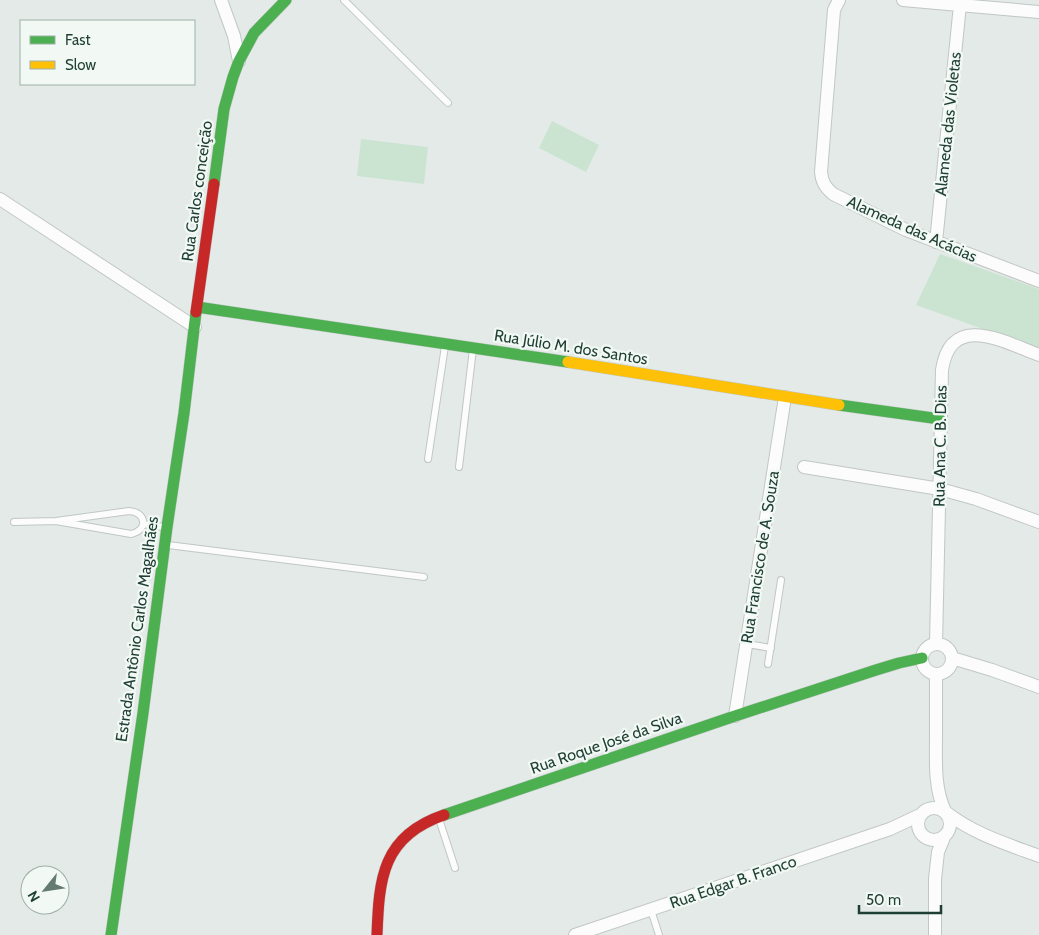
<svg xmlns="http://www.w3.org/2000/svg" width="1039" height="935" font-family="Cabin,sans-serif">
<rect width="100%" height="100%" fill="#e4eae7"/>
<path fill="#cbe4d2" d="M552,121L599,145L586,172L539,148Z
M361,139L428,147L424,184L357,176Z
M940,254L1039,289V349L916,305Z"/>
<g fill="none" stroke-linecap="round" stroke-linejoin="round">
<g stroke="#c1c7c4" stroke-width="8">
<path id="lane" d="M344,0L448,103
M428,459L445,346
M459,467L473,349
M14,522L56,521L129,511C146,512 149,530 131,534L56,521
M143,524L164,527
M168,545L424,577
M747,644L771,648
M768,664L781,580
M439,819L455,868
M651,910L659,935"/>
</g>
<g stroke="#c1c7c4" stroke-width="14">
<path id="street" d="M221,0L234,36L239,61
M839,0L834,10L821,172C822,182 825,187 833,194L906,230L1039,281
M903,0L1039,12
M0,199L195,327
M936,242L960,5
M804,467L940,489L976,499L1039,522
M936,644L942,370C951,311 1004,342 1039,355
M922 659a15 15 0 1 1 30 0a15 15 0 1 1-30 0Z
M952,658L992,670L1039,687
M936,674C936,694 936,715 936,736C936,761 934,788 945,811
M735,716L785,397
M918 824a16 16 0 1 1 32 0a16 16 0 1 1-32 0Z
M947,813C974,834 1007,844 1039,856
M575,935L890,829L922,814
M935,935V879L938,852L945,835"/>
</g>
<g stroke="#bfc8c4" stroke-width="12">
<path id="fast" d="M214,184L224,109L233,77L239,61L254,33L286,0
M197,307L568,362
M839,405L940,419
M444,815L735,716L876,670L899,663L922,658
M111,935L143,713L167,527L184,413L196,312"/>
</g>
<g stroke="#bfc8c4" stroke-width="12">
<path id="slow" d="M568,362L839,405"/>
</g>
<g stroke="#bfc8c4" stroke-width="12">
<path id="jam" d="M196,312L214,184
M377,935C379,879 382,836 444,815"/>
</g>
<use href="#lane" stroke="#fbfcfb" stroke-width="6"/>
<use href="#street" stroke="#fbfcfb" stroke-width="12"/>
<use href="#fast" stroke="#4caf50" stroke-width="11"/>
<use href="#slow" stroke="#ffc107" stroke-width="11"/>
<use href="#jam" stroke="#c62828" stroke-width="11"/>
</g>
<g text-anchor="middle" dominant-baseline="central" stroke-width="4.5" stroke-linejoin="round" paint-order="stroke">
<g font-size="16" fill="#1f3f35" stroke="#f2f9f5">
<text transform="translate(948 124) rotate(-84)">Alameda das Violetas</text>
<text transform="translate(197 191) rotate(-82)">Rua Carlos conceição</text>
<text transform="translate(912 229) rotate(24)">Alameda das Acácias</text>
<text transform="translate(571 347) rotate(9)">Rua Júlio M. dos Santos</text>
<text transform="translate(940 446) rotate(-89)">Rua Ana C. B. Dias</text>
<text transform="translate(760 557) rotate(-81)">Rua Francisco de A. Souza</text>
<text transform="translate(137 629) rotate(-82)">Estrada Antônio Carlos Magalhães</text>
<text transform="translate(606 743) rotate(-19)">Rua Roque José da Silva</text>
<text transform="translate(733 882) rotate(-19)">Rua Edgar B. Franco</text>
</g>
</g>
<rect x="20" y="20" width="175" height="65" fill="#f2f9f5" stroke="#9eafa8"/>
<rect x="30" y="36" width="25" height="8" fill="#4caf50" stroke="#9eafa8"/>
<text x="65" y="45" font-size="15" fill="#1f3f35">Fast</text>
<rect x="30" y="61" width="25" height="8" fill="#ffc107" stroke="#9eafa8"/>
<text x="65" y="70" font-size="15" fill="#1f3f35">Slow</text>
<g transform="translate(45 890) rotate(240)"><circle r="24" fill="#f2f9f5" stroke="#9eafa8"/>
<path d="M0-4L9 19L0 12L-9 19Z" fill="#647b73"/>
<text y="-8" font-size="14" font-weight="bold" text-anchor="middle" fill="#1f3f35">N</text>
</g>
<path d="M859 905v8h82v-8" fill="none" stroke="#1f3f35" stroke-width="2.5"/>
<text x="866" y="905" font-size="15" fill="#1f3f35" stroke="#f2f9f5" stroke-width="4" paint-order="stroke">50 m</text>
</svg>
